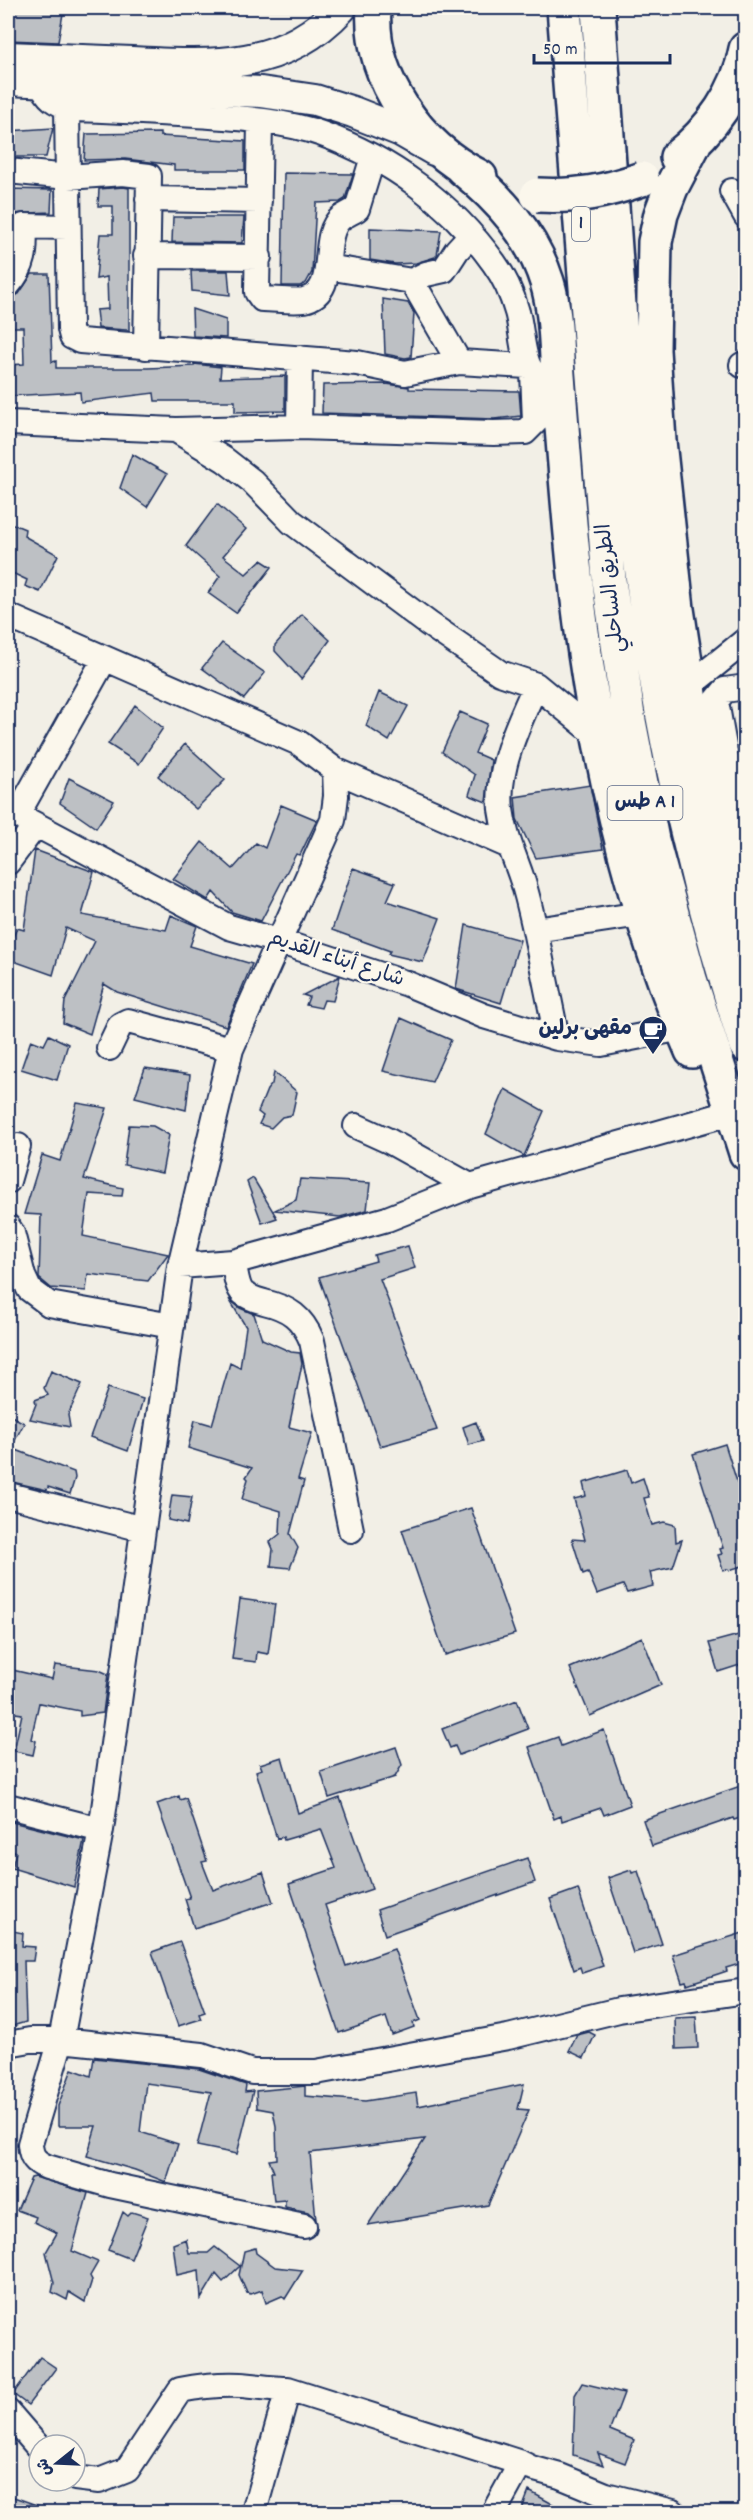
<svg xmlns="http://www.w3.org/2000/svg" width="753" height="2520" font-family="Dekko,'Playpen Sans Arabic',sans-serif">
<rect width="100%" height="100%" fill="#f2efe6"/>
<filter id="ink" filterUnits="userSpaceOnUse"><feTurbulence type="fractalNoise" baseFrequency=".0167" numOctaves="2"/><feDisplacementMap in="SourceGraphic" scale="12" xChannelSelector="R" yChannelSelector="G"/><feConvolveMatrix kernelMatrix="1 2 1 2 8 2 1 2 1" color-interpolation-filters="sRGB"/></filter>
<g filter="url(#ink)">
<path fill="#bdc0c4" stroke="#1b2f5e" stroke-width="1.5" d="M8,8H64L58,42L8,40Z
M53,128L46,157H8V131Z
M160,133V136L245,141V170H174V165L125,159L84,160L86,134Z
M284,173L353,174L345,199L340,202L316,203L312,272L306,283L300,286H282Z
M123,187L129,188V330H126L98,328L96,310L108,309L107,277L96,279L100,234H113V206H98L99,189Z
M8,189L52,190L51,212L8,214Z
M173,217H244L242,243L172,242Z
M370,228L441,231L437,255L435,257L416,263L395,264L370,260Z
M191,271H228L230,295L192,291Z
M32,274H49L52,362L56,361V368H148L194,366V364L221,367L220,378L285,376V411L235,412V401H155L154,393L81,402L80,392L8,396V365L24,364L23,327H8V299L19,294Z
M383,299L408,303L414,313L411,357L405,358L385,354Z
M192,309L226,320V338L193,336Z
M386,384L409,387V389L519,391L521,416L494,419L322,413L323,385Z
M132,454L167,474L147,507L120,488Z
M217,504L246,529L223,556L246,574L261,560L272,567L236,613L208,593L220,576L186,546Z
M8,522L25,529L24,536L58,555L40,592L25,586L27,580L8,571Z
M302,614L330,640L301,679L275,651V645Z
M222,643L265,673L244,699L202,668Z
M379,692L408,706L389,741L366,726Z
M135,705L163,728L139,764L108,744Z
M460,712L487,724L475,753L491,760L486,802L469,795L475,775L442,752Z
M185,744L225,780L196,809L158,776Z
M69,778L114,801L96,828L60,803Z
M590,785L603,849L536,858L517,819L515,797Z
M281,805L317,820L300,855L296,854L261,921L232,912L213,892L208,900L173,879L202,842L233,869L256,843L265,848Z
M35,850L94,872L82,915L166,930L171,915L197,926L190,946L252,964L226,1026L117,992L104,984L90,1034L63,1023L65,1001L95,941L66,928L53,975L8,959V948L17,928L24,930Z
M353,868L395,883L387,901L440,918L423,962L388,954L390,951L332,930Z
M466,925L520,940L501,1003L456,989Z
M340,976L333,1001L324,1000L321,1008L306,1005L309,997L303,995Z
M401,1018L451,1040L432,1082L383,1071Z
M49,1035L68,1044L57,1080L21,1069L31,1040L44,1045Z
M145,1068L190,1075L186,1110L135,1097Z
M274,1072L297,1092L292,1115L282,1117L271,1128L259,1124L263,1116L258,1112L267,1090L272,1084Z
M505,1089L544,1111L524,1156L486,1134Z
M77,1103L107,1108L84,1179L123,1188L122,1196L89,1194L83,1236L168,1254L148,1281L88,1274L86,1291L51,1288L39,1278L41,1215L24,1214L42,1155L60,1161Z
M129,1125L153,1126L169,1135L162,1173L124,1165Z
M253,1178L277,1218L262,1223L247,1182Z
M300,1179L370,1183L367,1210L340,1217L275,1210L296,1200Z
M408,1246L415,1268L380,1279L437,1430L380,1446L319,1277L376,1261L374,1255Z
M229,1299L240,1308L254,1314L262,1339L291,1352L300,1353L302,1364L289,1427L312,1433L298,1479L304,1481L290,1534L298,1548L290,1568L271,1566L273,1549L270,1542L280,1534L281,1511L242,1499L248,1479L246,1477L252,1468L188,1448L195,1420L212,1425L230,1363L240,1368L246,1327Z
M51,1371L82,1384L68,1415L70,1427L30,1419L36,1404L35,1400L48,1395L44,1388Z
M108,1388L143,1399L128,1451L90,1437Z
M8,1414L24,1423L11,1448L74,1472L75,1478L70,1494L48,1487L47,1490L8,1481Z
M476,1422L483,1441L469,1445L463,1427Z
M725,1444L737,1482L746,1479V1565L729,1570L728,1569L723,1570L718,1555L722,1554L720,1549L723,1548L693,1454Z
M627,1470L631,1483L643,1478L649,1497L644,1498L652,1525L664,1522L675,1525L676,1542L682,1540L673,1567L650,1572L653,1586L627,1593L623,1585L597,1594L588,1572L583,1574L572,1539L585,1540L574,1499L586,1496L583,1483Z
M172,1495L192,1497L187,1524L168,1520Z
M471,1508L515,1634L445,1655L402,1530Z
M240,1599L275,1604L268,1654L257,1652L256,1662L232,1659Z
M746,1633V1663L718,1672L709,1643Z
M642,1637L661,1685L590,1716L570,1668Z
M55,1665L99,1670L108,1674L103,1713L80,1716V1711L39,1703L31,1739L36,1741L33,1755L14,1751L22,1714L8,1712V1669L52,1679Z
M517,1700L528,1729L459,1755L455,1746L450,1748L442,1729Z
M604,1730L630,1805L604,1815L601,1808L562,1821L561,1816L554,1819L529,1747L558,1737L561,1746Z
M396,1747L402,1765L395,1777L329,1798L321,1772Z
M282,1757L298,1813L340,1798L372,1889L325,1905L346,1966L394,1949L420,2020L413,2023L414,2027L392,2035L386,2017L339,2033L289,1884L336,1868L321,1829L284,1840L283,1837L277,1839L256,1771L262,1769L260,1764Z
M746,1784V1816L734,1820L733,1818L652,1846L643,1820Z
M179,1796L180,1800L186,1798L207,1861L202,1862L213,1890L263,1872L273,1902L194,1928L185,1899L190,1898L157,1804Z
M8,1821L84,1840L74,1887L12,1868L16,1852L8,1848Z
M527,1858L535,1882L385,1935L377,1910Z
M631,1870L632,1873L638,1871L662,1944L633,1953L608,1878Z
M578,1889L603,1966L582,1973L580,1967L574,1970L550,1899Z
M8,1930L23,1933L22,1946L35,1947L33,1961H24L26,2022L12,2026L8,2017Z
M746,1932V1962L726,1968L727,1971L718,1974L687,1984L686,1981L682,1982L673,1955Z
M180,1942L205,2012L199,2014L201,2019L178,2026L152,1952Z
M696,2017L698,2048L676,2049L675,2018Z
M589,2032L595,2035L584,2058L569,2051L577,2035Z
M94,2058L199,2069L246,2085L245,2092L253,2091L237,2154L197,2146L211,2092L146,2083L140,2132L178,2144L166,2182L135,2170L87,2156L96,2126H58V2106L72,2069L91,2076Z
M524,2084L518,2109L529,2110L488,2205L368,2225L425,2139L310,2153L316,2220L308,2212L285,2207V2200L274,2201L271,2172H274L269,2160L277,2159L276,2126L273,2111L257,2108L256,2091L305,2086V2096L365,2101L416,2093L418,2106Z
M35,2177L88,2193L72,2251L98,2262L90,2276L92,2280L85,2302L69,2292L67,2300L52,2292L54,2283L46,2252L57,2233L34,2222L36,2217L17,2210L31,2178Z
M123,2212L128,2216L132,2212L148,2217L131,2259L108,2250Z
M186,2239L189,2253H208L215,2247L240,2266L223,2282L216,2274L201,2299L199,2270L177,2275L173,2244Z
M255,2248L256,2253L275,2267L303,2270L285,2299L282,2296L266,2303L262,2290L251,2294L247,2293L239,2275L244,2251Z
M40,2357L56,2368L28,2405L13,2394Z
M582,2383L624,2393L610,2430L634,2440L625,2463L598,2453L603,2465L573,2455L575,2395Z
M529,2491L567,2512H521Z
M8,2495L51,2510V2512H8Z"/>
<g fill="none" stroke-linecap="round" stroke-linejoin="round">
<g stroke="#1b2f5e" stroke-width="28">
<path id="minor" d="M41,81C47,99 56,103 73,109C114,110 155,113 196,115C237,118 282,120 322,134C391,159 451,203 494,263C505,278 512,294 517,312C522,328 522,362 533,372L535,422L525,432L494,433L299,427L176,430
M67,107L70,329L72,337L80,341L357,363L405,373L459,362L527,366
M260,121L257,292L262,299C275,299 292,302 304,300C341,292 318,237 341,218C345,215 352,212 357,209L373,157
M8,171L68,177L123,173L149,176L146,347
M732,191L746,216
M148,199L259,201
M146,256L259,257
M327,267L412,281L426,274L444,270L457,250L471,235
M412,281L459,362
M8,285C25,266 26,250 24,226L67,227
M742,365L746,363
M8,423L176,430L225,460L252,481L292,522L429,624L500,673L536,685L598,736
M299,427L300,358
M8,616L299,743L335,770L336,796L333,820L231,1049L180,1266L101,1830L61,2040L30,2144C31,2157 35,2162 47,2167L110,2185L304,2226
M536,685C520,720 496,769 501,809C504,833 513,853 521,876C527,893 531,912 535,930L641,914
M689,686L746,640
M335,770L509,846
M8,810L229,927L278,941L408,984L484,1016L557,1038L601,1044L682,1028
M17,815L104,660
M725,858L736,835L734,803L716,701L725,690L746,687
M8,862L35,826
M535,930L557,1038
M109,1048L120,1025L128,1021L231,1049
M356,1126L389,1141L470,1186
M8,1181L18,1146
M8,1227L12,1233L23,1276L29,1289L49,1304L172,1326
M233,1262C236,1271 236,1286 243,1293C249,1298 257,1300 264,1302C289,1308 302,1317 312,1341L351,1530
M180,1266L233,1262L387,1219L470,1186L719,1116
M8,1495L143,1529
M8,1806L101,1830
M8,2044L30,2040H61L202,2055L252,2072H316L508,2037L619,2010L746,1991
M8,2412L39,2448
M75,2478L99,2481L127,2470L180,2390C201,2386 221,2384 241,2385C257,2386 272,2389 288,2389L521,2463L531,2468L560,2476L606,2495L673,2512
M254,2512L288,2389
M494,2512L521,2463"/>
</g>
<g stroke="#1b2f5e" stroke-width="34">
<path id="major" d="M8,57C49,59 90,60 132,62C211,66 283,71 341,8
M8,80L261,92L315,100L353,112L401,131L434,150"/>
</g>
<g stroke="#1b2f5e" stroke-width="38">
<path id="highway" d="M374,8C369,78 419,147 480,177
M564,8L609,580L628,716L652,840L690,979L746,1153
M598,8C606,130 615,253 624,376C633,488 642,602 662,712C683,825 711,936 746,1045
M694,144L671,188L661,214L655,242L653,350L659,441L677,609L691,701L702,759L746,942
M677,157C710,131 739,92 746,49
M462,168C500,199 532,234 547,282C556,311 556,345 558,375C562,428 566,481 571,534C587,710 622,888 692,1051"/>
</g>
<use href="#minor" stroke="#fbf7ec" stroke-width="24"/>
<use href="#major" stroke="#fbf7ec" stroke-width="30"/>
<use href="#highway" stroke="#fbf7ec" stroke-width="33"/>
<g stroke="#1b2f5e" stroke-width="38" stroke-linecap="butt">
<path id="highway-bridge" d="M537,195C578,197 604,192 642,179"/>
</g>
<use href="#highway-bridge" stroke="#fbf7ec" stroke-width="33"/>
</g>
</g>
<defs>
<g id="cafe-pin" transform="scale(1.5)"><path d="M0 17L-7.5 6A9.5 9.5 0 1 1 7.5 6Z" fill="#1b2f5e" stroke="#fbf7ec"/><path d="M-5.5-4.5H6V0H3Q3 3.5 0 3.5H-2.5Q-5.5 3.5-5.5 0ZM3-3.2v2h1.7v-2ZM-6 4.5H4V6H-6Z" fill="#fff"/></g>
</defs>
<g fill-rule="evenodd">
<use href="#cafe-pin" x="653" y="1030"/>
</g>
<g text-anchor="middle" dominant-baseline="central" stroke-width="4.5" stroke-linejoin="round" paint-order="stroke">
<g fill="#fbf7ec" stroke="#5e6b89" stroke-width="1.5">
<rect x="572" y="207" width="18" height="34" rx="4.5"/>
<rect x="607.5" y="786" width="75" height="34" rx="4.5"/>
</g>
<g font-size="20" font-weight="bold" fill="#1b2f5e">
<text x="581" y="224">1</text>
<text x="645" y="803">طس A 1</text>
</g>
<g font-size="21" fill="#1b2f5e" stroke="#fbf7ec">
<text transform="translate(612 588) rotate(-96)">الطريق الساحلي</text>
<text transform="translate(336 960) rotate(18)">شارع أبناء القديم</text>
</g>
<g font-size="21" font-weight="bold" fill="#1b2f5e" stroke="#fbf7ec" text-anchor="end">
<text x="632" y="1030">مقهى برلين</text>
</g>
</g>
<rect width="753" height="2520" fill="none" stroke="#fbf7ec" stroke-width="30"/>
<rect x="15" y="15" width="723" height="2490" fill="none" stroke="#1b2f5e" stroke-width="2" filter="url(#ink)"/>
<g transform="translate(57 2463) rotate(252)"><circle r="28" fill="#fbf7ec" stroke="#a1a7b3" stroke-width="1.5"/>
<path d="M0-4.5L10 22L0 15L-10 22Z" fill="#1b2f5e"/>
<text y="-9" font-size="16" font-weight="bold" text-anchor="middle" fill="#1b2f5e">ش</text>
</g>
<path d="M534 54v9h136v-9" fill="none" stroke="#1b2f5e" stroke-width="3"/>
<text x="543" y="54" font-size="18" fill="#1b2f5e" stroke="#fbf7ec" stroke-width="4.5" paint-order="stroke">50 m</text>
</svg>
